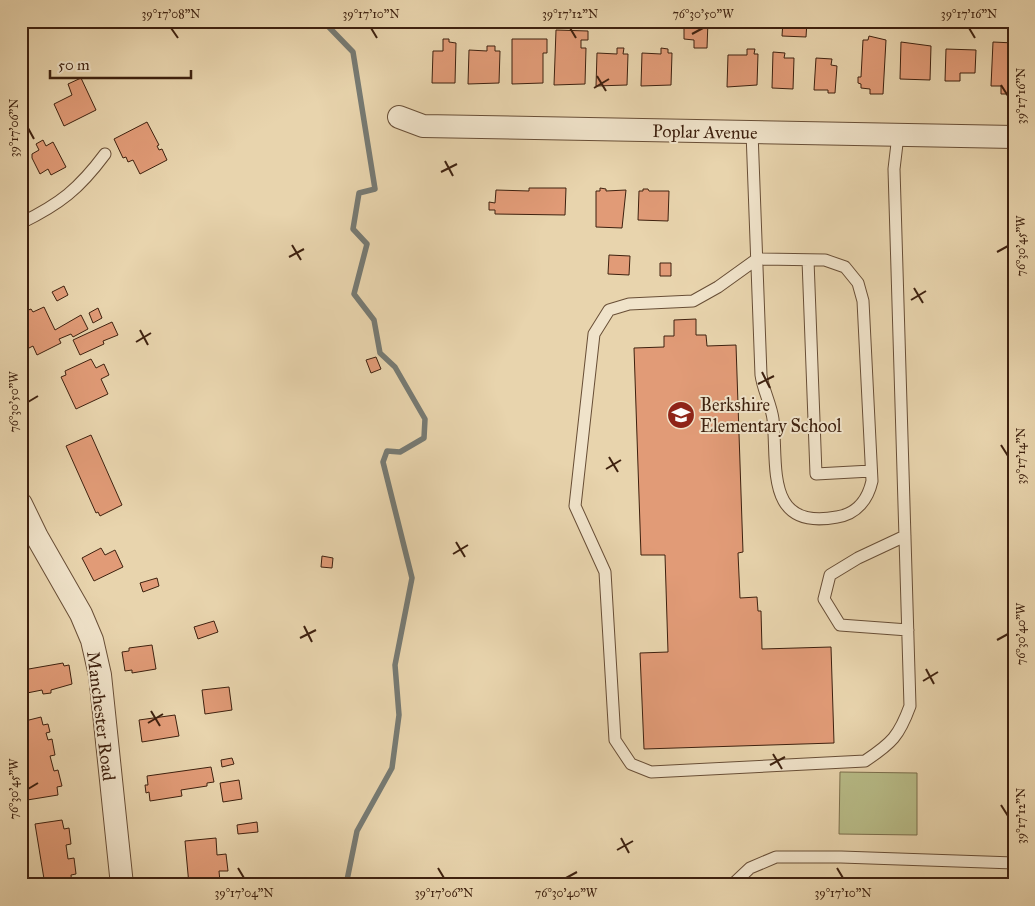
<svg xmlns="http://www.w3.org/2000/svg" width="1035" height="906" font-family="'IM FELL Great Primer',serif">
<rect width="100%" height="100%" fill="#e8d4ad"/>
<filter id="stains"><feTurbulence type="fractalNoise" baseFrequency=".004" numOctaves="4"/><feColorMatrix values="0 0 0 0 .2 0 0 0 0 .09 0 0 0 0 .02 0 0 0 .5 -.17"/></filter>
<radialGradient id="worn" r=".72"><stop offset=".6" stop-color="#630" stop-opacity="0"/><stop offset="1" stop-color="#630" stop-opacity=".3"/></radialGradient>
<path fill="#b8bc88" stroke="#7b6e4c" d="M840,772L917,773V835L839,834Z"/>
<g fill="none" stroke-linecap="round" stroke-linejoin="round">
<path stroke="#767a73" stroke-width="5.5" d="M323,21L353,52L375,189L359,193L353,229L367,244L354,294L374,320L380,353L395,367L425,419L424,438L400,452L387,451L383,462L412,578L395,665L399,715L392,768L357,831L346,885"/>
</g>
<path fill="#e19b77" stroke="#3e210f" d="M684,21H708L707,48H694V40L684,39Z
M783,21H807L806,37L782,36Z
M556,30L588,31V40H581V48H586L585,84L554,85Z
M869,36L886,40L883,94H870V89L861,88V84L858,83V77H861L863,40H868Z
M443,39H449V42L456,43L455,83H432L433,51H443Z
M512,39H547V53H543V83L512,84Z
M901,42L931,46L930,80L900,79Z
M993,42L1014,43V94H1001V86H991Z
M487,46H495V51H500L499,83L468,84L469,50L487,51Z
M617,48H624L623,54H628L627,85L596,86L597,53L617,54Z
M661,48L668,49V53H672L671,85L641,86L642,53L661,54Z
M747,49H755L754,54H758L757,85L727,87L728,55H747Z
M946,49L976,50L975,73H960V81H945Z
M773,52L785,53L784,58H794L793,89L772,88Z
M816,58L832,59L831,65L837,66L835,93H828V90H814Z
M81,78L96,110L64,126L54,104L72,95L68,84Z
M147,122L159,145L157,146L159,150L162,149L167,160L140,174L133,160L128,162L126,157L123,158L114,139Z
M43,140L46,146L53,142L66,167L51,175L48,169L40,174L32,158V154L39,150L36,144Z
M21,181L28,195L21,198Z
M529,188H566L565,215L495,214V210H489V202L495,203L496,190L529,191Z
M600,188L606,189V191L626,190L622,228L596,227V191H600Z
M643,189H648L649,191H669L668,221L638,220L639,191H643Z
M609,255L630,256L629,275L608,274Z
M660,263H671V276H660Z
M64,286L68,295L57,301L52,292Z
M44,307L55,330L81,315L88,329L73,337L71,334L59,339L61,343L37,355L33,346L21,352V313L31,309L33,312Z
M98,308L102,318L93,323L89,313Z
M696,319V335H706L707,346L736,345L743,552L738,553L740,598L757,597L758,611H761L762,649L831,647L834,743L644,749L640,653L668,652L665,555H641L634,348L664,347V336H674V320Z
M112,322L118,335L103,341L104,344L80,355L73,340Z
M376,357L381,369L371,373L366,360Z
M91,359L96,368L104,364L109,375L101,379L108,394L76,409L61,377L66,375L65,371Z
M91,435L122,505L100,516L98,512L96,513L66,446Z
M101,548L105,555L115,550L123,567L94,581L82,558Z
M322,556L333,558L332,568L321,567Z
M157,578L159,586L143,592L140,583Z
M214,621L218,632L198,639L194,627Z
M152,645L156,669L132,673V670L125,671L122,652L129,651V648Z
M63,663L64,666L69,665L72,684L51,690V693L43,694L42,690L27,693L23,670Z
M229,687L232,710L205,714L202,690Z
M175,715L179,736L142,742L139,720Z
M41,717L43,725L48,724L50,732L46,733L48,740L52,739L55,755L50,756L54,771L58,770L62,786L57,787L58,795L21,801V787L28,785L21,750V722Z
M232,758L234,764L222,767L221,760Z
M211,767L214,782L207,783V786L181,790L182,796L150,801L149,792L146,793L145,785H148L147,776Z
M239,780L242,799L223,802L220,783Z
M62,820L64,829L69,828L71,844L66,845L68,859L74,858L76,874L71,875L72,885H45L35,824Z
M257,822L258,832L238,834L237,825Z
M216,838L217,855L226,854L228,871H219L220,882H217V885L214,883L189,885L185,841Z"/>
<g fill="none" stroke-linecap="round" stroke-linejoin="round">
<g stroke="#684e36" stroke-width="13">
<path id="lane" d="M752,132L761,375C763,390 771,404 773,419C778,465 764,531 837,517C857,514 868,499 872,481L863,301L858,283L845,267L825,260L757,259L718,287L693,301L629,304L609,310L594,334L575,506L605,572L615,740L631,764L651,772L865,761C892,743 899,736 910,706L894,169L898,135
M21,223C60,204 79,189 105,154
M808,260L816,474L871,471
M905,536L858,558L830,575L824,599L840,625L908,630
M732,885L750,868L776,857H841L1014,863"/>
</g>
<g stroke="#684e36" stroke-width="24">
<path id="street" d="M399,117L423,126L1014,137
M21,504L37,537L81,614L92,640L100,675L122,885"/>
</g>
<use href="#lane" stroke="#f0e3ca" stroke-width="11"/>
<use href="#street" stroke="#f0e3ca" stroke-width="22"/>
</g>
<path fill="none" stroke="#3e210f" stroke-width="2" d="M171,28L178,38M371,28L377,38M570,28L576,38M969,28L975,38M692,34L703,28M597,76L606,91M1001,85L1008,96M594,88L609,79M28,128L34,139M445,161L453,176M441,172L457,164M292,245L301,260M997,252L1008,246M289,257L304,249M914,288L923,303M911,300L926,291M140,330L148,345M136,342L151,333M762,372L770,388M758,384L774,376M28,402L38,396M1001,445L1008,456M609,457L618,472M606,469L621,460M456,542L465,557M453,554L468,545M304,626L312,642M300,638L316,630M997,640L1008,634M926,669L934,684M923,681L938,672M151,711L160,726M148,723L163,714M773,754L782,769M770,765L785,757M28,789L38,783M1001,805L1008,816M621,838L629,853M617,850L633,841M238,868L244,878M438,868L444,878M837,868L843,878M566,878L577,872"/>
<defs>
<g id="school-disc" transform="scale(1.4375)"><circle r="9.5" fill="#8f2418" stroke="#f0e3ca"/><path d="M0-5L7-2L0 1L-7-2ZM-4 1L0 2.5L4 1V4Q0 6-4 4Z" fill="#fff"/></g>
</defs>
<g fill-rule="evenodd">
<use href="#school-disc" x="681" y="415"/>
</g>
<g text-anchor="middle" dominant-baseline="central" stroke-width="4" stroke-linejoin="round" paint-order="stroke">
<g font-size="18" fill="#3e210f" stroke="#f0e3ca">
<text transform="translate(705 132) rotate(1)">Poplar Avenue</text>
<text transform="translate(101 716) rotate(83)">Manchester Road</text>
</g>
<g font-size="18" fill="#3e210f" stroke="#f0e3ca" text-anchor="start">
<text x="700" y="405">Berkshire<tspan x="700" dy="21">Elementary School</tspan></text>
</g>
</g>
<rect width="1035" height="906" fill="none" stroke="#e8d4ad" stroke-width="55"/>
<path d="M50 70v8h141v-8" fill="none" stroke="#3e210f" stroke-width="2.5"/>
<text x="58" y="70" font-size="15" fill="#3e210f" stroke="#f0e3ca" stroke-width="4" paint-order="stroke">50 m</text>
<rect x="28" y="28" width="980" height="850" fill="none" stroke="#3e210f" stroke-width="2"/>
<g font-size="12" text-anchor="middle" fill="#3e210f">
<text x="171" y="18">39°17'08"N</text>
<text x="371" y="18">39°17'10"N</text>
<text x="570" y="18">39°17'12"N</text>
<text x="703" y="18">76°30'50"W</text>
<text x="969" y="18">39°17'16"N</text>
<text transform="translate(1021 96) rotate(-90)" y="4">39°17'16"N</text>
<text transform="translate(14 128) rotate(-90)" y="4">39°17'06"N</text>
<text transform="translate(1021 246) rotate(-90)" y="4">76°30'45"W</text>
<text transform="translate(14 402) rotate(-90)" y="4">76°30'50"W</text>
<text transform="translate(1021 456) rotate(-90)" y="4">39°17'14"N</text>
<text transform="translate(1021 634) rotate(-90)" y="4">76°30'40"W</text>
<text transform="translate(14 789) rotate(-90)" y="4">76°30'45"W</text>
<text transform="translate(1021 816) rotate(-90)" y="4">39°17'12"N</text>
<text x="244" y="897">39°17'04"N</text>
<text x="444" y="897">39°17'06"N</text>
<text x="566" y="897">76°30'40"W</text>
<text x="843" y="897">39°17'10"N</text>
</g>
<rect width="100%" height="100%" filter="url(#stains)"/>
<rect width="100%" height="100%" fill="url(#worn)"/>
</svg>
